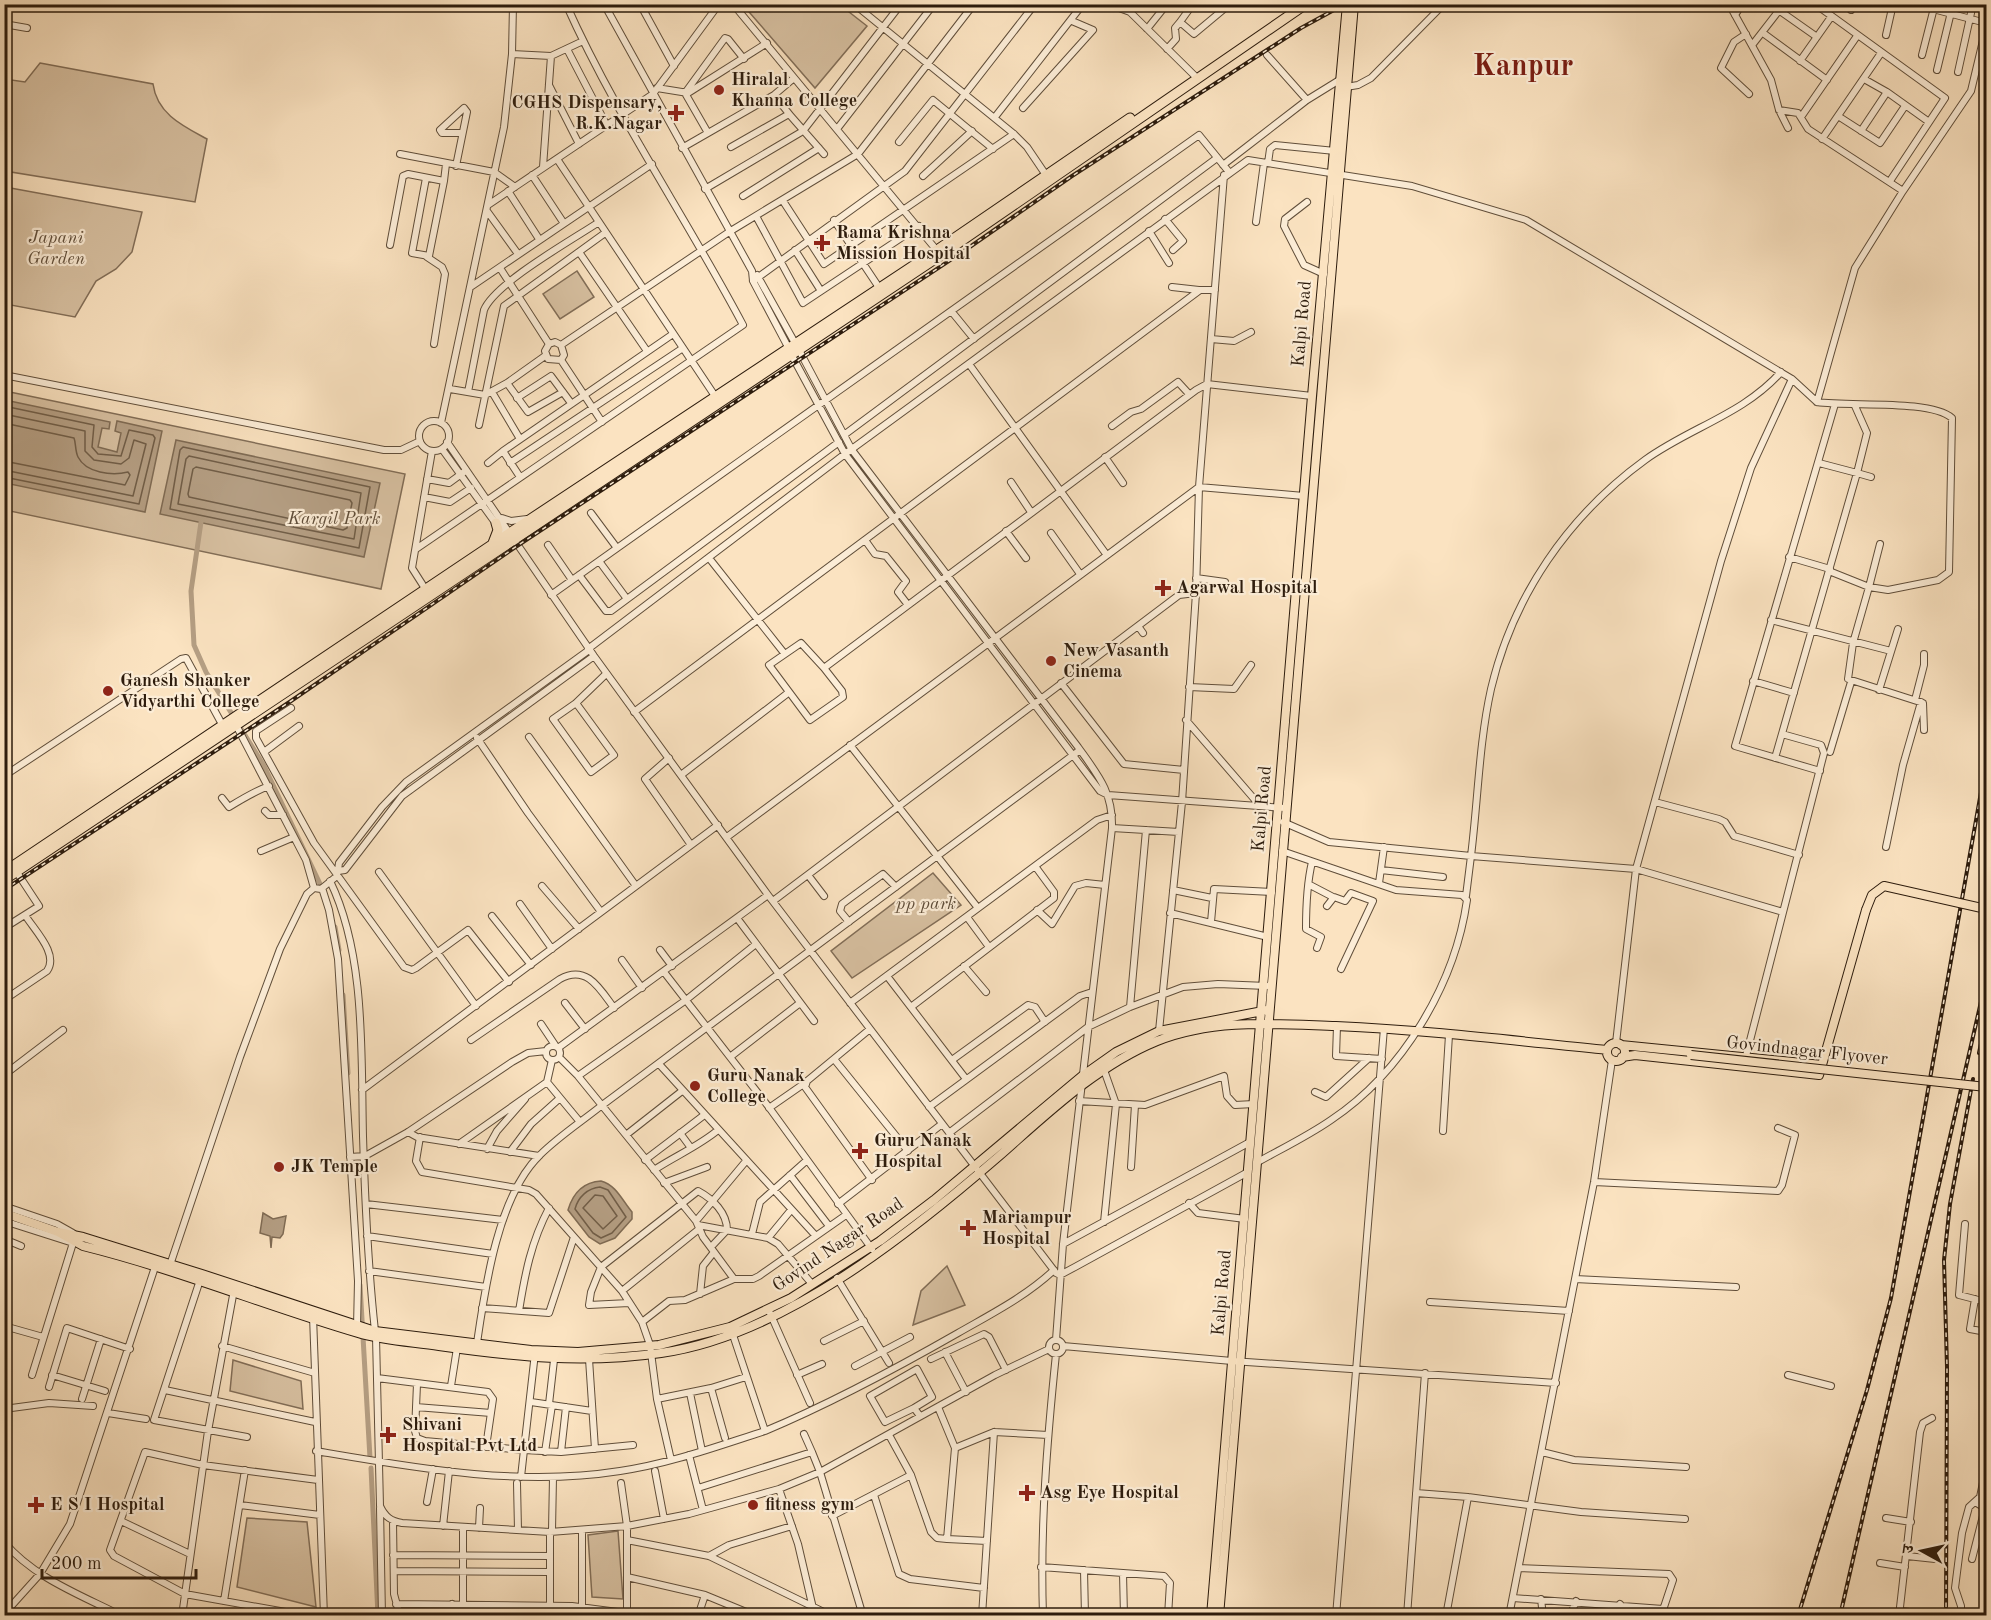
<svg xmlns="http://www.w3.org/2000/svg" width="1991" height="1620" font-family="'Old Standard TT','Noto Serif Devanagari',serif">
<rect width="100%" height="100%" fill="#fbe3c1"/>
<filter id="stains"><feTurbulence type="fractalNoise" baseFrequency=".00333" numOctaves="4"/><feColorMatrix values="0 0 0 0 .2 0 0 0 0 .09 0 0 0 0 .02 0 0 0 .5 -.17"/></filter>
<radialGradient id="worn" r=".72"><stop offset=".6" stop-color="#630" stop-opacity="0"/><stop offset="1" stop-color="#630" stop-opacity=".3"/></radialGradient>
<path fill="#d8c1a2" stroke="#826e58" stroke-width="1.5" d="M743,5H840L867,26L815,88Z
M40,63L153,84C157,114 183,126 207,139L195,202L5,171V79L25,82Z
M5,187L142,212L132,252L116,269L96,281L75,317L5,304Z
M577,271L594,297L560,319L543,294Z
M5,391L405,474L381,589L5,510Z
M933,873L961,905L852,978L831,951Z
M947,1266L965,1305L913,1325L921,1291Z
M233,1360L301,1381L303,1409L230,1391Z
M247,1518L307,1522L316,1607L237,1587Z
M618,1531L623,1599L592,1597L588,1535Z"/>
<path fill="#b59f84" stroke="#7f6b54" stroke-width="1.5" d="M5,400L110,422L109,429L102,428L98,447L117,452L121,433L115,431L117,421L162,431L145,512L5,483Z
M176,440L380,483L364,557L160,514Z
M601,1181C616,1185 622,1200 632,1212V1219L615,1238L600,1244L589,1237L568,1210C573,1193 584,1182 601,1181Z
M263,1213L273,1219L286,1216L283,1234L280,1238L272,1237L271,1248L270,1236L260,1233Z"/>
<g fill="none" stroke-linecap="round" stroke-linejoin="round">
<path stroke="#715e48" stroke-width="1.5" d="M4,406L94,425L92,447L98,454L121,456L129,430L153,435L155,438L139,504L4,477
M4,414L85,431V451L94,460L121,464L129,458L134,440L146,444L133,496L4,470
M4,423L74,438C76,443 75,451 78,457C86,473 112,476 128,472L130,475L125,485L4,461
M183,447L370,487L359,548L170,509L180,450Z
M189,456L361,493L354,539L178,504L186,459Z
M196,467L350,500L352,503L347,528L343,530L189,497L188,494L193,469Z
M600,1187L608,1190L626,1217L612,1233L601,1238L593,1233L575,1209C578,1197 588,1188 600,1187Z
M595,1195L603,1196L617,1216L603,1229L583,1208Z"/>
<path stroke="#b59f84" stroke-width="5" d="M201,522L191,591L194,645L206,672L264,766L321,886
M335,927L339,950
M343,995L348,1073
M360,1285L370,1458
M371,1468L378,1616"/>
<g stroke="#604e3a" stroke-width="8">
<path id="minor" d="M604,4L752,271L753,281L788,347
M640,4L674,66
M733,4L939,253
M854,4L1014,134L1027,147L1048,178
M1108,4L1130,12L1197,78
M1193,4L1180,22L1194,34L1230,4
M1729,4L1771,80L1779,110L1788,128
M1815,4L1945,98L1890,181
M1914,4L1986,23
M1851,10L1852,4
M1780,11L1817,37
M1735,15L1742,4
M4,24L27,28
M1147,29L1167,4
M1763,33L1827,80
M1746,34L1734,42L1721,68L1749,94
M1886,35L1893,4
M1753,44L1784,4
M567,49L606,124
M1167,49L1176,39L1175,28L1180,22
M512,54L551,56L583,41
M1267,55L1307,100
M1922,55L1935,4
M1800,61L1831,17
M1937,70L1953,4
M1958,72L1973,4
M1864,79L1887,92
M549,85L579,144
M1346,87L1358,85L1371,78L1444,4
M657,88L688,93L767,43
M774,95L790,115
M1023,108L1093,30L1072,21
M1779,110L1798,113L1808,129L1903,191
M1838,116L1880,143L1905,106
M995,117L1083,4
M1801,117L1857,36
M837,129L934,4
M1861,131L1887,92L1929,122
M708,133L685,93L725,38L728,39L744,59
M1822,139L1881,53
M899,142L933,100L993,149
M731,147L789,114L824,154
M682,148L774,95L794,78
M400,154L494,172L515,187
M557,159L715,396
M1268,163L1270,149L1275,145L1335,151
M1223,165L1307,100L1341,79
M456,166L467,112L464,108L440,130L442,133H462
M543,167L551,56
M532,175L563,222
M923,176L972,131
M444,181L446,164
M705,189L803,131L901,4
M508,191L539,239
M743,196L819,148
M783,201L824,264L1014,134
M1307,202L1285,219L1284,226L1304,265L1324,274
M488,205L653,94L719,4
M487,211L518,254
M756,216L803,303L919,226
M1165,219L1183,241L1173,250
M834,220L880,289
M1256,222L1264,163
M1149,231L1169,263
M390,245L403,176L408,174L444,181L429,256L412,253L426,178
M795,250L821,291
M579,252L647,351
M427,257L442,267L445,274L434,344
M500,268L549,344
M757,275L795,343
M753,281L905,171L1035,4
M472,286L652,164
M1172,287L1199,290
M952,312L974,339
M1211,339L1234,341L1251,332
M561,345L564,355L561,360L548,359L545,351L549,344L555,342L561,345L729,232L858,154L974,4
M799,350L852,450L1078,747C1098,775 1113,792 1112,828L1063,1244L1056,1340
M791,354L845,454L1100,791L1108,795L1285,808
M561,360L602,422
M969,364L1106,554
M4,375L384,450H401L420,441
M1792,379L1817,402L1855,268L1903,191L1971,91L1986,28
M507,383L528,412L563,392
M450,389L485,395L507,383L545,356
M468,392L484,310C495,283 572,240 599,222
M492,392L520,439
M517,398L551,376L571,403
M1817,402C1849,407 1930,399 1952,418L1949,572L1938,580L1888,590L1869,587L1880,544
M1855,406L1867,433L1857,473L1871,477
M419 436a15 15 0 1 1 30 0a15 15 0 1 1-30 0Z
M441,423L504,127L512,54L513,4
M479,425L504,306L605,233
M1112,426L1131,412L1141,409L1178,382L1189,394
M844,435L1217,158
M447,442L594,656L768,895L1056,1273L1060,1275L1075,1267L1248,1172
M442,449L507,539
M1105,457L1123,483
M488,463L503,451
M510,463L683,348
M520,477L503,451L673,334
M427,479L449,483L464,472
M1011,482L1031,512
M424,497L450,502L471,488
M591,513L617,548
M502,518L511,521L527,519
M1006,531L1026,558
M1051,533L1080,574
M865,540L875,554L886,556L906,581L898,592L908,605
M548,545L572,580
M416,549L743,325C686,217 616,116 566,4
M1789,557L1830,569
M709,558L784,653
M599,561L627,599
M1829,571L1869,587L1853,643L1848,679L1923,703L1924,730
M579,575L606,611H611L839,442
M1196,578L1225,582
M426,590L412,568L432,451
M551,595L1199,135L1229,172
M1771,620L1891,651
M1138,626L1143,633
M588,649L845,454L1248,160L1412,186L1526,220L1792,379L1751,468L1721,561L1636,869L1616,1043
M824,668L842,691L843,697L810,720L769,665L801,643L824,668L1196,390L1207,384L1312,396
M1753,681L1794,693
M1061,683L1124,764L1184,770
M1189,687L1234,689L1251,665
M1879,690L1898,629
M1915,700L1924,665V654
M576,703L553,719L591,772L614,755L576,703L606,674
M291,708L256,731V738L314,843L404,967L412,970L416,968L468,930L509,982
M634,712L1200,290H1215
M1186,720L1262,808
M236,725L306,860L314,888
M529,737L636,886
M477,738L528,813L601,912
M850,745L978,908
M264,752L299,726
M1830,752L1851,682
M669,758L645,779L691,845
M1775,758L1857,473L1819,463
M1820,771L1735,746L1835,404
M681,775L788,693
M4,776L181,659L186,658L224,728
M222,798L229,807C242,799 255,791 269,786
M1655,802L1719,819L1725,822L1734,836L1799,855
M265,811L269,815H283
M1283,822L1329,842L1471,856C1478,800 1479,743 1491,689C1513,596 1568,516 1645,460C1689,428 1744,414 1781,372
M1112,828L1179,832
M727,837L1199,487L1304,496
M1886,847L1903,765L1921,702
M261,851L294,837
M1312,862C1307,883 1306,907 1306,929L1321,937L1317,948
M1381,870L1443,877
M338,871L345,870L402,796L594,656
M379,872L476,1006
M808,875L824,896
M330,881C366,955 361,1055 363,1136C365,1201 368,1266 375,1331
M1379,883L1384,847
M1310,885L1333,897
M542,886L579,929
M322,888L329,910L338,959L358,1281L357,1327
M1173,890L1212,898
M1466,896L1471,856L1636,869L1783,912
M773,901L1179,595L1196,593
M520,904L552,949
M1327,906L1334,897L1345,901L1351,893L1373,901L1341,969
M1037,910L1052,924L1075,886L1086,883L1105,885
M1170,913L1268,937
M492,916L531,965
M967,917L989,947
M737,918L814,1021
M849,922L840,911L842,904L883,874L896,887
M1211,922L1214,889L1272,892
M4,928L39,906L16,871
M660,950L672,966
M622,960L642,988
M964,966L986,992
M664,972L768,1106L872,1249
M887,976L966,1079
M4,1000L47,971C59,954 35,931 25,915
M565,1003L585,1029
M850,1003L1097,820L1112,815
M911,1007L1054,898V892L1035,866
M1130,1007L1146,830
M541,1024L555,1045
M1337,1026L1336,1056L1382,1059
M870,1029L807,1081L805,1087L872,1180
M1159,1031L1182,802L1196,593L1199,487L1224,175
M471,1040L560,979C587,964 600,989 614,1008
M546 1053a7 7 0 1 1 14 0a7 7 0 1 1-14 0Z
M558,1048L768,895
M1746,1056L1824,753L1821,745L1782,734
M559,1057L578,1076L696,1221L703,1237L734,1279
M730,1057L800,1003
M834,1059L908,1151
M952,1060L1028,1005L1035,1007L1045,1022
M659,1064L815,1235
M1104,1070L1116,1104L1104,1222
M4,1075L63,1030
M578,1076L686,1000L756,944
M547,1082L580,1122
M362,1090L718,825
M1315,1092L1326,1097L1369,1058
M1079,1101L1145,1105L1224,1076L1227,1096L1235,1105L1254,1104
M929,1107L1080,996L1092,992
M769,1108L805,1083
M1443,1131L1449,1035
M408,1132L417,1137L539,1156
M680,1133L691,1148
M949,1133L1088,1027L1130,1007L1183,987L1218,984L1267,986
M626,1135L682,1091
M420,1137L416,1161L422,1172L529,1190L536,1194L622,1291L642,1322L650,1345L657,1399L671,1460
M459,1144L547,1082L552,1060
M487,1149L497,1131L525,1099
M510,1152L531,1124L560,1098
M350,1157L365,1156L408,1132L512,1062L528,1053L546,1051
M645,1160L703,1116
M1256,1163C1281,1149 1308,1136 1331,1120C1403,1072 1455,984 1467,900L1462,895L1396,890L1282,851
M1131,1167L1135,1105
M654,1170C675,1156 699,1146 718,1130
M790,1175L829,1226
M1594,1182L1778,1191L1782,1185L1795,1135L1778,1128
M664,1183L707,1167
M1189,1203L1198,1213L1245,1219
M366,1204L503,1220
M838,1204L942,1124
M4,1206L57,1224L73,1233
M4,1221L73,1243L32,1375
M696,1221L746,1161
M1965,1224L1959,1295L1986,1302
M698,1225L768,1238L778,1244L812,1284
M752,1234L760,1202L806,1161
M367,1236L493,1254
M768,1238L791,1210
M4,1239L21,1246
M1063,1244L1250,1142
M170,1265L240,1057L280,949L307,894L314,888L321,889L337,876L339,863L382,807L406,782L589,650
M369,1271L486,1287
M837,1278L889,1363
M1575,1279L1736,1287
M200,1280L154,1420L247,1437
M622,1291L699,1229
M700,1294L703,1266L714,1252
M1975,1299L1970,1329L1986,1332
M1430,1302L1569,1311
M629,1303L589,1305L591,1292L601,1267L698,1191C713,1199 727,1213 727,1230L711,1247
M482,1308L549,1313L574,1237
M519,1311C525,1274 531,1242 549,1208
M770,1313L810,1403
M313,1316L324,1616
M642,1322L669,1301L685,1300L734,1279H753L759,1276L846,1215
M4,1326L43,1337
M733,1335L765,1431C832,1403 895,1369 958,1333C991,1314 1025,1297 1054,1270
M376,1337L380,1506C385,1517 391,1521 402,1523L550,1532L627,1526L689,1514L779,1489L820,1472L995,1375L1049,1349
M1049 1347a7 7 0 1 1 14 0a7 7 0 1 1-14 0Z
M824,1341L864,1321
M477,1343C485,1288 498,1195 540,1155C558,1137 581,1122 601,1106L1080,750
M222,1346L315,1373
M1063,1346L1232,1361L1556,1383
M945,1352L966,1392
M589,1359L595,1449
M931,1359L984,1334L989,1337L1006,1370
M855,1366L910,1337
M52,1375L105,1391
M797,1375L822,1364
M1788,1375L1831,1386
M377,1378L488,1392L493,1399L486,1447
M417,1384L415,1431L417,1438L425,1441L524,1450L535,1353
M451,1386L457,1348
M49,1387L67,1328L130,1349
M711,1388L725,1438
M165,1390L315,1422
M690,1393L702,1451
M82,1399L101,1339
M657,1399L711,1388L746,1377
M531,1402L592,1411
M549,1404L554,1360
M416,1407L491,1413
M938,1407L955,1448L994,1432
M914,1408L885,1422L870,1396L917,1369L932,1397L914,1408L920,1416
M4,1409L49,1403L93,1406
M108,1413L146,1419
M804,1434L812,1452
M889,1435L911,1475L931,1532L937,1538L947,1539
M955,1448L947,1539L987,1541
M316,1451C416,1468 519,1487 620,1471C669,1464 718,1446 765,1431
M545,1452L552,1405
M561,1452L566,1407
M1542,1452L1574,1460L1686,1467
M689,1455L703,1510
M655,1471L664,1519
M521,1477L524,1450L561,1452L633,1445
M517,1483L518,1530
M621,1483L627,1526V1616
M698,1488L812,1452L820,1472L863,1616
M779,1489L798,1544L812,1604
M1416,1493L1468,1497L1581,1512L1685,1519
M874,1495L899,1574L910,1579L984,1588
M427,1502L433,1469
M240,1505L320,1515
M380,1508L382,1616
M832,1516L911,1475
M1886,1518L1911,1522
M121,1521L190,1554
M393,1521L394,1594L400,1616
M443,1526L449,1471
M479,1528L480,1508
M552,1531L553,1477
M550,1532V1616
M627,1540L709,1556L832,1616
M4,1542C34,1578 81,1595 122,1616
M393,1555L550,1556
M709,1556L729,1545L792,1526
M1907,1556L1935,1559
M1972,1559L1985,1508L1975,1502
M1880,1563L1905,1567
M1041,1567L1164,1576L1170,1583L1168,1616
M1520,1568L1669,1574L1673,1580L1661,1616
M1084,1570L1085,1616
M394,1571L549,1572
M1123,1573L1124,1616
M627,1577L705,1595L756,1616
M1513,1598L1663,1609
M1541,1599L1543,1616
M224,1601L245,1470
M396,1604L572,1606L648,1616
M452,1604L457,1616
M463,1604V1527
M1900,1611L1928,1614
M4,1614L40,1574L70,1524L156,1264
M182,1616L208,1431L234,1290
M308,1616L185,1594L114,1556L110,1550L145,1452L203,1465L318,1480
M582,1616V1530
M698,1616L705,1595
M982,1616L994,1432L1048,1435
M1043,1616C1040,1528 1047,1441 1056,1354
M1336,1616L1384,1028
M1407,1616L1425,1373
M1446,1616L1468,1497
M1509,1616L1594,1182L1612,1060
M1570,1616L1576,1601
M1613,1616L1620,1604
M1899,1616L1920,1432L1923,1423L1932,1418
M1961,1616V1606L1955,1588L1962,1533L1969,1507L1980,1497L1986,1468"/>
</g>
<g stroke="#2d1c0d" stroke-width="10">
<path id="major" d="M1607 1052a9 9 0 1 1 18 0a9 9 0 1 1-18 0Z
M1621,1045L1822,1065L1819,1075L1635,1055L1622,1057
M1822,1065L1866,910
M4,1213L58,1232L83,1237L202,1274L375,1331L531,1350L578,1352L659,1345L730,1327L791,1298L880,1241L934,1200L1082,1076L1116,1052L1159,1031L1268,1010
M58,1232L83,1246C176,1269 266,1306 358,1333C384,1341 413,1342 439,1346C516,1357 583,1364 661,1353C782,1336 908,1235 998,1157C1047,1114 1096,1066 1157,1041C1214,1018 1277,1024 1336,1026C1427,1030 1517,1041 1607,1050
M1211,1616L1312,396L1347,4
M1219,1616L1354,4"/>
</g>
<g stroke="#2d1c0d" stroke-width="11">
<path id="highway" d="M493,543L498,530L496,523
M4,872L505,536L937,250L1130,118
M4,880L941,255L1306,4"/>
</g>
<use href="#minor" stroke="#fcedd7" stroke-width="6"/>
<use href="#major" stroke="#fbe3c1" stroke-width="8"/>
<use href="#highway" stroke="#fbe3c1" stroke-width="9"/>
<g stroke="#2d1c0d" stroke-width="4">
<path id="rail" d="M4,890L291,701L517,546L964,251L1072,176L1301,28L1345,4
M1979,1053L1986,1020
M1798,1616L1867,1390L1891,1298L1986,764
M1840,1616L1986,980
M1946,1616L1947,1367L1944,1260L1950,1204L1973,1079"/>
</g>
<use href="#rail" stroke="#fcedd7" stroke-width="1.5" stroke-dasharray="4.5" stroke-linecap="butt"/>
<g stroke="#2d1c0d" stroke-width="10" stroke-linecap="butt">
<path id="major-bridge" d="M1866,910L1872,895L1884,886L1986,909
M1691,1055L1986,1087"/>
</g>
<use href="#major-bridge" stroke="#fbe3c1" stroke-width="8"/>
</g>
<g fill="#8f2418" stroke="#fcedd7" stroke-width="2">
<circle cx="719" cy="90" r="6"/>
<path d="M673 104h6v6h6v6h-6v6h-6v-6h-6v-6h6z"/>
<path d="M819 234h6v6h6v6h-6v6h-6v-6h-6v-6h6z"/>
<path d="M1160 579h6v6h6v6h-6v6h-6v-6h-6v-6h6z"/>
<circle cx="1051" cy="661" r="6"/>
<circle cx="108" cy="691" r="6"/>
<circle cx="695" cy="1086" r="6"/>
<path d="M857 1142h6v6h6v6h-6v6h-6v-6h-6v-6h6z"/>
<circle cx="279" cy="1167" r="6"/>
<path d="M965 1219h6v6h6v6h-6v6h-6v-6h-6v-6h6z"/>
<path d="M385 1426h6v6h6v6h-6v6h-6v-6h-6v-6h6z"/>
<path d="M1024 1484h6v6h6v6h-6v6h-6v-6h-6v-6h6z"/>
<path d="M33 1496h6v6h6v6h-6v6h-6v-6h-6v-6h6z"/>
<circle cx="753" cy="1505" r="6"/>
</g>
<g text-anchor="middle" dominant-baseline="central" stroke-width="4.5" stroke-linejoin="round" paint-order="stroke">
<g font-size="18" font-weight="bold" fill="#2d1c0d" stroke="#fcedd7" text-anchor="start">
<text x="731" y="80">Hiralal<tspan x="731" dy="21">Khanna College</tspan></text>
<text x="662" y="103" text-anchor="end">CGHS Dispensary,<tspan x="662" dy="21">R.K.Nagar</tspan></text>
<text x="836" y="233">Rama Krishna<tspan x="836" dy="21">Mission Hospital</tspan></text>
<text x="1176" y="588">Agarwal Hospital</text>
<text x="1063" y="651">New Vasanth<tspan x="1063" dy="21">Cinema</tspan></text>
<text x="120" y="681">Ganesh Shanker<tspan x="120" dy="21">Vidyarthi College</tspan></text>
<text x="707" y="1076">Guru Nanak<tspan x="707" dy="21">College</tspan></text>
<text x="874" y="1141">Guru Nanak<tspan x="874" dy="21">Hospital</tspan></text>
<text x="291" y="1167">JK Temple</text>
<text x="982" y="1218">Mariampur<tspan x="982" dy="21">Hospital</tspan></text>
<text x="402" y="1425">Shivani<tspan x="402" dy="21">Hospital Pvt Ltd</tspan></text>
<text x="1040" y="1493">Asg Eye Hospital</text>
<text x="50" y="1505">E S I Hospital</text>
<text x="765" y="1505">fitness gym</text>
</g>
<g font-size="18" font-style="italic" fill="#604e3a" stroke="#fcedd7">
<text x="56" y="238">Japani<tspan x="56" dy="21">Garden</tspan></text>
<text x="334" y="519">Kargil Park</text>
<text x="926" y="904">pp park</text>
</g>
<g font-size="18" fill="#2d1c0d" stroke="#fcedd7">
<text transform="translate(1302 324) rotate(-85)">Kalpi Road</text>
<text transform="translate(1262 809) rotate(-85)">Kalpi Road</text>
<text transform="translate(1807 1051) rotate(6)">Govindnagar Flyover</text>
<text transform="translate(838 1245) rotate(-34)">Govind Nagar Road</text>
<text transform="translate(1222 1293) rotate(-85)">Kalpi Road</text>
</g>
<g font-size="30" font-weight="bold" fill="#7a1f14" stroke="#fcedd7">
<text x="1523" y="67">Kanpur</text>
</g>
</g>
<rect width="1991" height="1620" fill="none" stroke="#fbe3c1" stroke-width="24"/>
<rect x="6" y="6" width="1979" height="1608" fill="none" stroke="#2d1c0d" stroke-width="3"/>
<rect x="12" y="12" width="1967" height="1596" fill="none" stroke="#2d1c0d" stroke-width="1.5"/>
<g transform="translate(1922 1551) rotate(278)" stroke="#fcedd7" stroke-width="4.5" paint-order="stroke">
<path d="M0-4.5L10 22L0 15L-10 22Z" fill="#2d1c0d"/>
<text y="-9" font-size="16" font-weight="bold" text-anchor="middle" fill="#2d1c0d">उ</text>
</g>
<path d="M42 1569v9h154v-9" fill="none" stroke="#2d1c0d" stroke-width="3"/>
<text x="51" y="1569" font-size="18" fill="#2d1c0d" stroke="#fcedd7" stroke-width="4.5" paint-order="stroke">200 m</text>
<rect width="100%" height="100%" filter="url(#stains)"/>
<rect width="100%" height="100%" fill="url(#worn)"/>
</svg>
